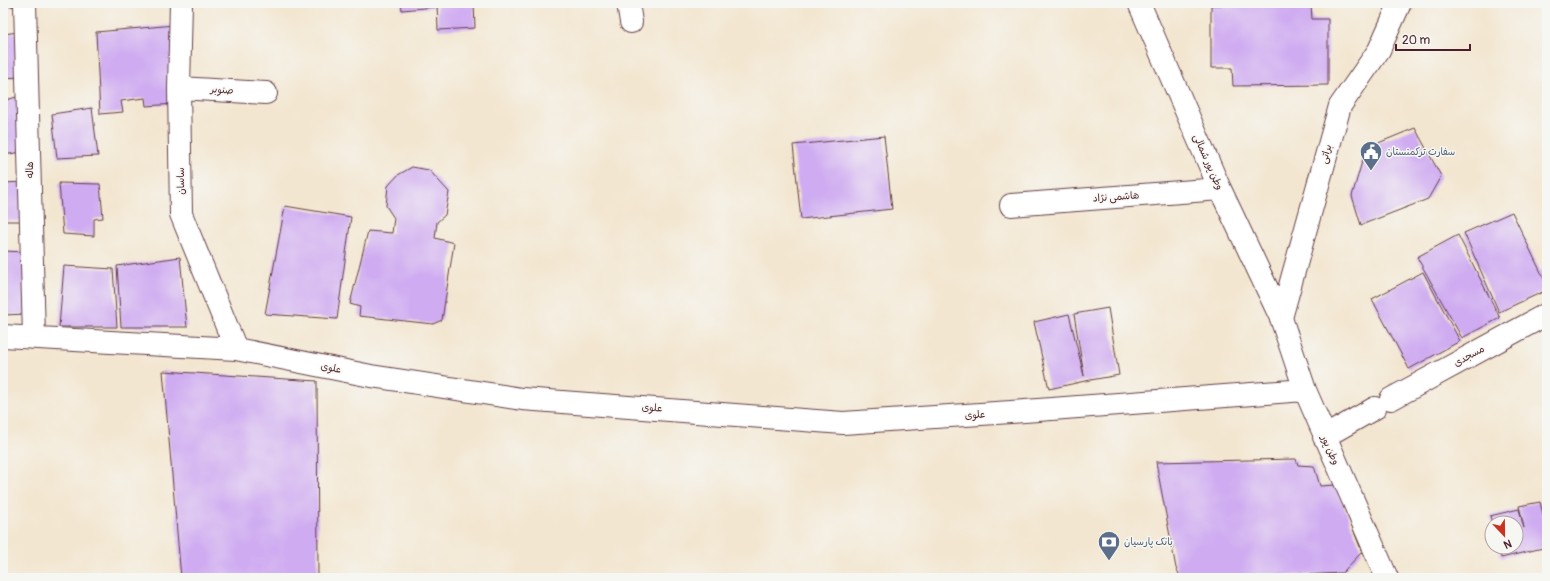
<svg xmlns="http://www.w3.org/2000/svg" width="1550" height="581" font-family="Pangolin,'Playpen Sans Arabic',sans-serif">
<rect width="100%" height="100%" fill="#f6f6f2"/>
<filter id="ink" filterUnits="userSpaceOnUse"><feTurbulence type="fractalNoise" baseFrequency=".025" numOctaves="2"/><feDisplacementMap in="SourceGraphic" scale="8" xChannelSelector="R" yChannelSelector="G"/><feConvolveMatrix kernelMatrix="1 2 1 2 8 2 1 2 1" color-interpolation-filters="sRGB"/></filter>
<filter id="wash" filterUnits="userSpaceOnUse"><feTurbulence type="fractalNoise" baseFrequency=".012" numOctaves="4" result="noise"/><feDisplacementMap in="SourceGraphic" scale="16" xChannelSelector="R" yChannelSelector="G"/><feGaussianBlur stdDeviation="0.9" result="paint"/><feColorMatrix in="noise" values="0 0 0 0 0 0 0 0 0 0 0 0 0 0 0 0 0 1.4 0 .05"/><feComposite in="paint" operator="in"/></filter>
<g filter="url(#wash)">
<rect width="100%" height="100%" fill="#f3e6d0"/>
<g id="blocks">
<path fill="#cfabf1" d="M3,3H21L22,7L3,6Z
M401,3H434L435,7L402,10Z
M437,3H474L475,28L438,30Z
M1311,4L1312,19H1328V85L1233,86L1232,68H1211V5Z
M175,25V104L146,106L145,98L121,101L123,112L100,114L96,32Z
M19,32L21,77L3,78V34Z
M23,95L22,152L3,155V101Z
M92,108L98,156L57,158L52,114Z
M1415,128L1441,176L1428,199L1361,225L1352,196L1366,148Z
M884,136L892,209L801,219L793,145Z
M412,167L429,170L449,192L445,215L437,222L435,238L454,243L442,320L433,324L359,316L360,307L350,304L368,231L392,233L394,218L386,206L388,186L398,175Z
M24,182V221H3V183Z
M59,183L100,184L103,218L94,219V236L63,234Z
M285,206L351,217L337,319L265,314Z
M1512,212L1547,285V290L1499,312L1464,233Z
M1458,235L1500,318L1462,338L1417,257Z
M3,251L26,252L29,314L3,315Z
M180,257L187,327H121L117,266Z
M64,266L113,269L117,327H59Z
M1423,272L1460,341L1409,369L1372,299Z
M1108,308L1119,375L1085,381L1049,389L1034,322L1069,314L1084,376L1074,314Z
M163,371L317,381L318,578H181Z
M1296,459L1298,465L1314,466L1320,486L1336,485L1362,552L1342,573L1247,578H1181L1176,568L1156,462Z
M1540,502L1544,519H1547V547L1501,558L1498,547H1516V523H1492L1490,516L1519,509L1524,528L1519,506Z"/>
</g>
</g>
<g filter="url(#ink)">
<use href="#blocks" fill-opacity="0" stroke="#633d44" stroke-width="1"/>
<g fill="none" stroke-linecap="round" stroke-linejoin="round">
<g stroke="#633d44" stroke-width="24">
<path id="minor" d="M25,3L34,337
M181,3L179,88L181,214L236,349
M628,3L631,22
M1139,3L1220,189L1281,318L1305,390L1387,578
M179,88L266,93
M1011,205L1220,189
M1281,318L1340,106L1379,50L1400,3
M3,336L236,349L371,376L522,399L843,423L1011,412L1305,390
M1391,399L1547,314
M1324,437L1375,408"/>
</g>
<use href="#minor" stroke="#fff" stroke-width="22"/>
</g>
</g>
<defs>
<g id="civic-pin" transform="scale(1.15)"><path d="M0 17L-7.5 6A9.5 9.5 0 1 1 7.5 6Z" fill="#5c6f8a" stroke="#f6f6f2"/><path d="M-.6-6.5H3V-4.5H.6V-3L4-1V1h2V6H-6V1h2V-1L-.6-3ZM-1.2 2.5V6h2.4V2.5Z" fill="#fff"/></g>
<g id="bank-pin" transform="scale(1.15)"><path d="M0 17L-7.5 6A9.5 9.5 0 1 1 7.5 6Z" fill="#5c6f8a" stroke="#f6f6f2"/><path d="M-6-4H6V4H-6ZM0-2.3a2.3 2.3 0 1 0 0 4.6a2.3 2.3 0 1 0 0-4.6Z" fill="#fff"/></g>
</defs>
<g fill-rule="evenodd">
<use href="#civic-pin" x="1371" y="152"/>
<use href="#bank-pin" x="1109" y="542"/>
</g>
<g text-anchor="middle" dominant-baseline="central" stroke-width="3" stroke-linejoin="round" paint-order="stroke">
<g font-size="10" fill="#4a1f2b" stroke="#f6f6f2">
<text transform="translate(222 90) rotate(4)">صنوبر</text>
<text transform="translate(1326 154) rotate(-74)">براتی</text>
<text transform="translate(1208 162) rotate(66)">وطن پور شمالی</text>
<text transform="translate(30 170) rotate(-91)">هاله</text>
<text transform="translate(181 181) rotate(-91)">ساسان</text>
<text transform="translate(1116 197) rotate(-4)">هاشمی نژاد</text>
<text transform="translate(1469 356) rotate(-29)">مسجدی</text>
<text transform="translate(331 368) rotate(11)">علوی</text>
<text transform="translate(652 408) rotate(4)">علوی</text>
<text transform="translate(975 415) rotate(-4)">علوی</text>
<text transform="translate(1330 450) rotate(66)">وطن پور</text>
</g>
<g font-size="10" fill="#4e5e75" stroke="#f6f6f2" text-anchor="start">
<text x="1386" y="152">سفارت ترکمنستان</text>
<text x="1124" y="542">بانک پارسیان</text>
</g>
</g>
<rect width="1550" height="581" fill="none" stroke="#f6f6f2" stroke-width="16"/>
<g transform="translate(1504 535) rotate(158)"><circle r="19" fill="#f6f6f2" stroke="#b1a0a2"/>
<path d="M0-3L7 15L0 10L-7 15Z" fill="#c8321e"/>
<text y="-6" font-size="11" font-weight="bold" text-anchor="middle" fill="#4a1f2b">N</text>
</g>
<path d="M1396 44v6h74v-6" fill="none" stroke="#4a1f2b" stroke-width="2"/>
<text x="1402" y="44" font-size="12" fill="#4a1f2b" stroke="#f6f6f2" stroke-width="3" paint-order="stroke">20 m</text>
</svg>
